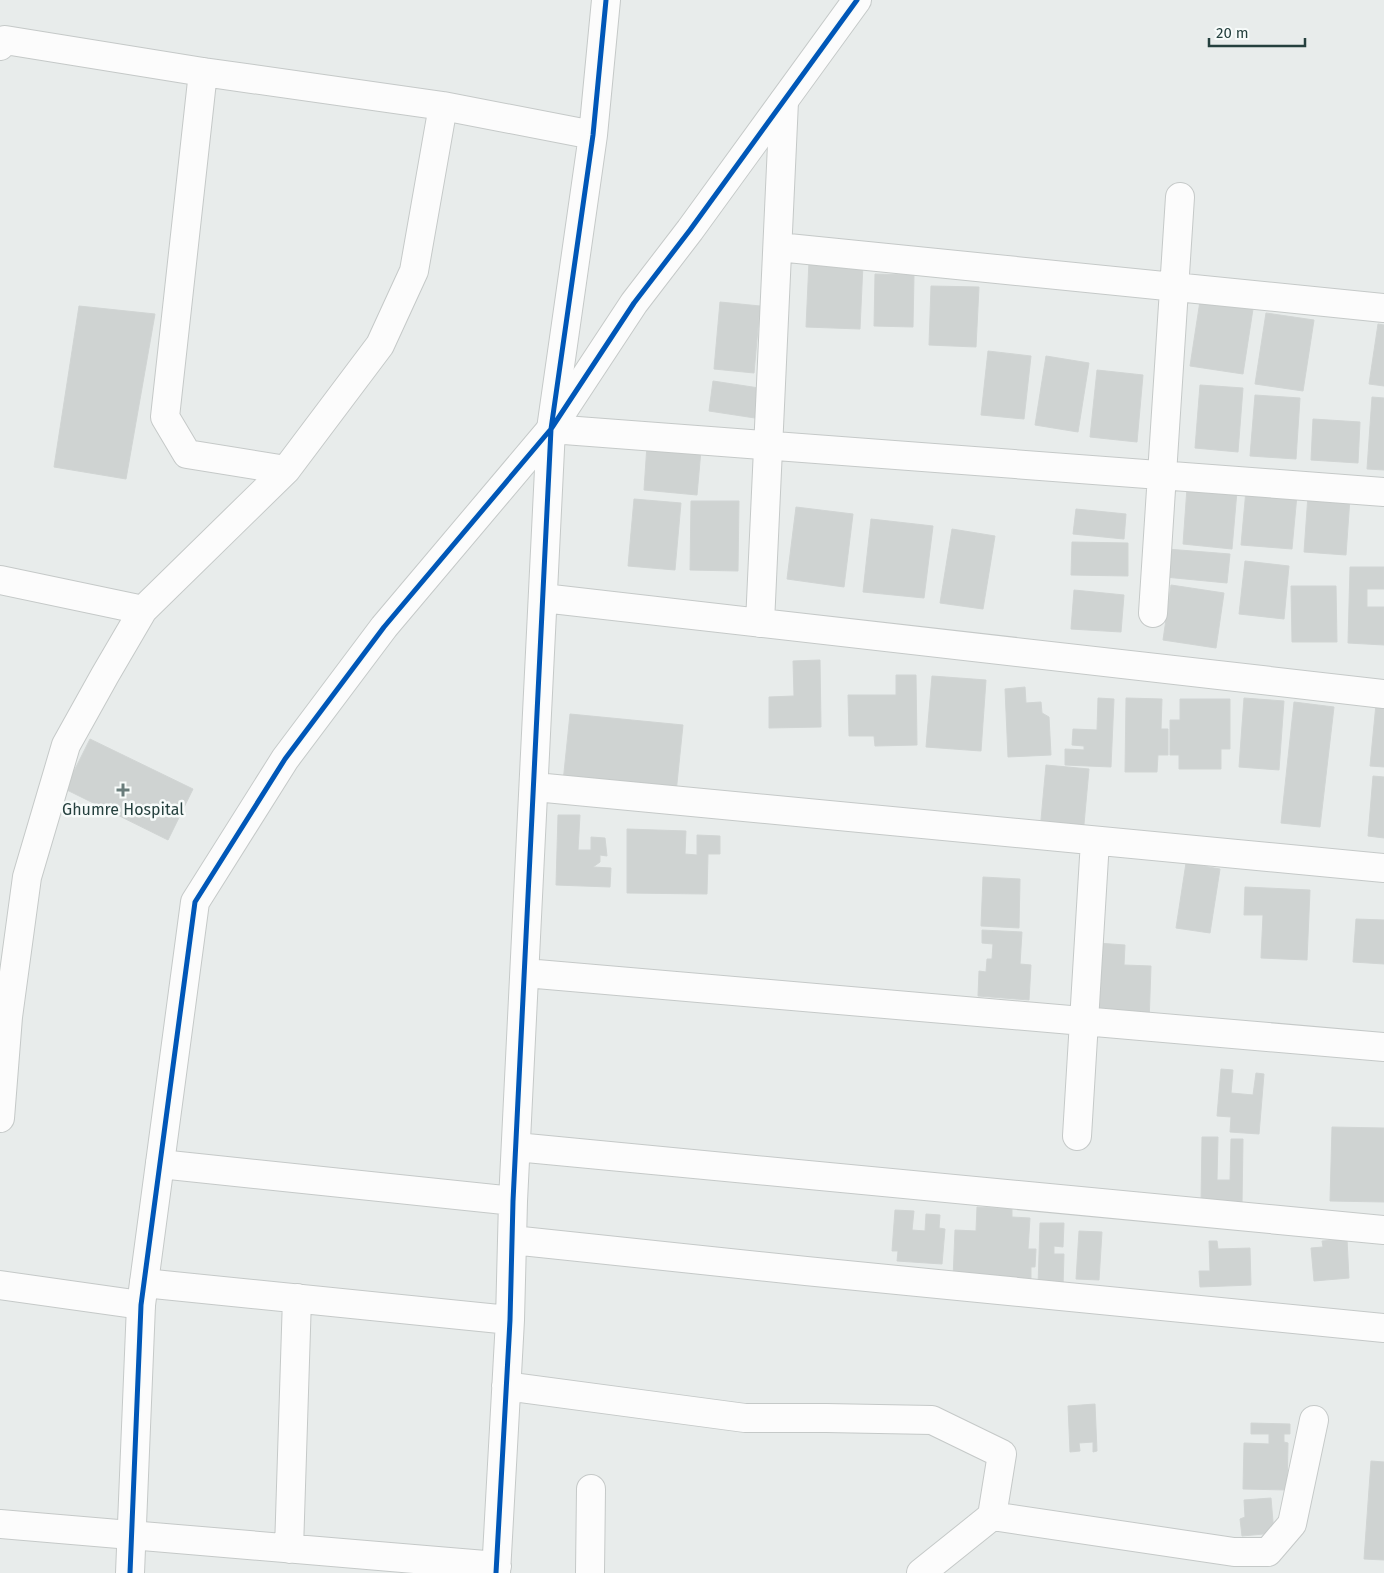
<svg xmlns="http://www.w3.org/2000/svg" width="1384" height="1573" font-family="'Fira Sans',sans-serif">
<rect width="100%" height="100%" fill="#e8eceb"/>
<path fill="#cfd3d2" stroke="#d1d5d4" d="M809,261L863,264L860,329L806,327Z
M875,274L914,275L913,327L874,326Z
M931,286L979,287L976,347L929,345Z
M1200,301L1253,309L1243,374L1190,366Z
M720,302L760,306L754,373L714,369Z
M79,306L155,314L126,479L54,467Z
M1266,313L1314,320L1303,391L1255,384Z
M1378,324L1384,325V386L1369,384Z
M988,351L1031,356L1024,419L981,415Z
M1046,356L1089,363L1078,432L1035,425Z
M1097,370L1143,375L1137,442L1090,437Z
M713,381L759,388L755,418L709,411Z
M1200,385L1243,388L1238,452L1195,448Z
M1255,395L1300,398L1296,459L1250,456Z
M1372,397L1384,398V470L1367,469Z
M1313,419L1360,422L1358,463L1311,460Z
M647,445L701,450L697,495L644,490Z
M1187,488L1237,491L1232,549L1183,544Z
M1246,490L1297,495L1292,549L1241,545Z
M1308,495L1350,498L1346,555L1304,552Z
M634,499L681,503L675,570L628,566Z
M691,501H739L738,571L690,570Z
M796,507L853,514L844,587L787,579Z
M1076,509L1126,514L1124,539L1073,534Z
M871,519L933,526L924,598L863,592Z
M952,529L995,536L983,609L940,603Z
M1072,542L1128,543V576L1071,575Z
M1167,549L1230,554L1227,583L1165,577Z
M1245,561L1289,566L1284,619L1239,614Z
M1350,567H1384V589H1367V607H1384V645L1348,643Z
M1171,585L1224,593L1216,648L1163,640Z
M1291,586H1336L1337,642H1292Z
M1074,590L1124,595L1121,632L1071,629Z
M820,660L821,727L769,728V697L794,696L793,661Z
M896,675H916L917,745L875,746L874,736H849L848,695H896Z
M932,676L986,680L981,751L926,747Z
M1025,687L1026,703L1041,702L1042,713L1049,717L1051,755L1008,757L1005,689Z
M1098,698L1114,699L1111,767L1065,765V749L1084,750V746L1072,745L1073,729L1097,730Z
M1126,698L1162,699L1161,729H1168V755H1158L1157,772H1125Z
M1244,698L1284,701L1279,770L1239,767Z
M1180,699H1230V749H1221V769H1179V755H1170V720H1180Z
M1294,702L1334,707L1320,827L1281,823Z
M1376,704L1384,705V767L1370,766Z
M570,714L683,725L676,793L563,782Z
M90,739L193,789L168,840L65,789Z
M1046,765L1089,769L1083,835L1040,831Z
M1373,776L1384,777V838L1368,836Z
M558,815H580L578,850H591V837L605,838L607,856L600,855V862L593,867L611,868L610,887L556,885Z
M627,829L686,831L685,854L697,855V835L720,836V854H708L707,894L627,893Z
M1186,863L1220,869L1210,933L1176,928Z
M983,877L1020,879L1019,928L981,926Z
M1245,887L1310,890L1307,960L1261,958L1263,915H1244Z
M1356,919L1384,920V964L1353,962Z
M982,930L1022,932L1020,964L1031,965L1029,1000L978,996L979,971L986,972L987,959H992L993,944L982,943Z
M1097,943L1125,945L1124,965L1151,966L1149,1024L1094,1021Z
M1221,1069L1233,1070L1231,1093L1253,1095L1256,1073L1264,1074L1259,1134L1230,1132L1231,1117L1217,1116Z
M1332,1127L1384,1128V1202L1330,1201Z
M1202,1137H1218L1217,1180H1230L1231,1139H1243L1242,1204L1201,1203Z
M977,1207L1012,1209V1217L1030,1218L1028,1249H1036L1035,1267H1031V1283L953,1279L955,1230L976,1231Z
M895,1210L914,1211L912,1230L925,1231L926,1214L940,1215L939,1228L945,1229L942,1264L897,1261L898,1251H892Z
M1040,1223H1064L1063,1247L1054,1246V1254H1064L1063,1287L1038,1286Z
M1079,1231L1102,1232L1099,1280L1076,1279Z
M1347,1239L1349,1278L1314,1281L1311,1248L1323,1247L1322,1241Z
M1209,1241H1217L1218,1249L1250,1248L1251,1285L1200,1287L1199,1271H1210Z
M1095,1404L1097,1451L1093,1452V1442L1079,1443L1080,1451L1070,1452L1068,1406Z
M1251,1423L1290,1424V1434H1284V1442L1288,1443L1287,1490L1243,1489L1244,1443L1269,1444V1434H1251Z
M1371,1461L1384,1462V1560L1364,1559Z
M1271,1498L1274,1533L1242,1536L1240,1519L1245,1517L1244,1500Z"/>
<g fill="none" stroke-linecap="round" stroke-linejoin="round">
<g stroke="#c5c9c8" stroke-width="30">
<path id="minor" d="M0,46L5,40L203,72L443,106L593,135
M203,72L165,417L187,454L286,470
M778,247L1384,308
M551,429L1384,492
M0,580L143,610
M543,598L1384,694
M1153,613L1180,197
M760,623L784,101
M535,787L1384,868
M525,973L1384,1047
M0,1118L8,1017L27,877L66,745L105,675L143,610L286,470L380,345L414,271L443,106
M1077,1136L1095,841
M516,1147L1384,1230
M160,1164L513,1201
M512,1240L806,1271L1384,1328
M144,1283L510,1320
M0,1285L141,1305
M506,1386L745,1418H826L932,1420L1002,1454L992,1516L921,1573
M992,1516L1234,1552H1268L1292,1524L1314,1420
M0,1524L497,1566
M289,1549L297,1298
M496,1573L510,1320L513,1201L551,429L593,135L606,0
M590,1573L591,1489"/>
</g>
<g stroke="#c5c9c8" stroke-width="30">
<path id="tertiary" d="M130,1573L141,1305L195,902L285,759L384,627L551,429L634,303L690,230L857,0"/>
</g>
<use href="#minor" stroke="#fcfcfc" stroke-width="28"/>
<use href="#tertiary" stroke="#fcfcfc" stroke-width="28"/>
<g stroke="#f7fbfa" stroke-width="8">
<path id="cycleway" d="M130,1573L141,1305L195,902L285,759L384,627L551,429L634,303L690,230L857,0
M496,1573L510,1320L513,1201L551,429L593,135L606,0"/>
</g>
<use href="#cycleway" stroke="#0057b8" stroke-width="5"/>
</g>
<path fill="#697c7b" stroke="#f7fbfa" stroke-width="2" d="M120.5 782.5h5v5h5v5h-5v5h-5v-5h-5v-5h5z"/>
<g text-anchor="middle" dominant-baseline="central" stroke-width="5" stroke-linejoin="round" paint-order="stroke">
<g font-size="16" fill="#25403e" stroke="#f7fbfa">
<text x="123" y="809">Ghumre Hospital</text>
</g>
</g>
<path d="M1209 38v8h96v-8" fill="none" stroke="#25403e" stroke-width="2.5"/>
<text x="1216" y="38" font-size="15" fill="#25403e" stroke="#f7fbfa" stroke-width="4" paint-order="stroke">20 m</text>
</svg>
